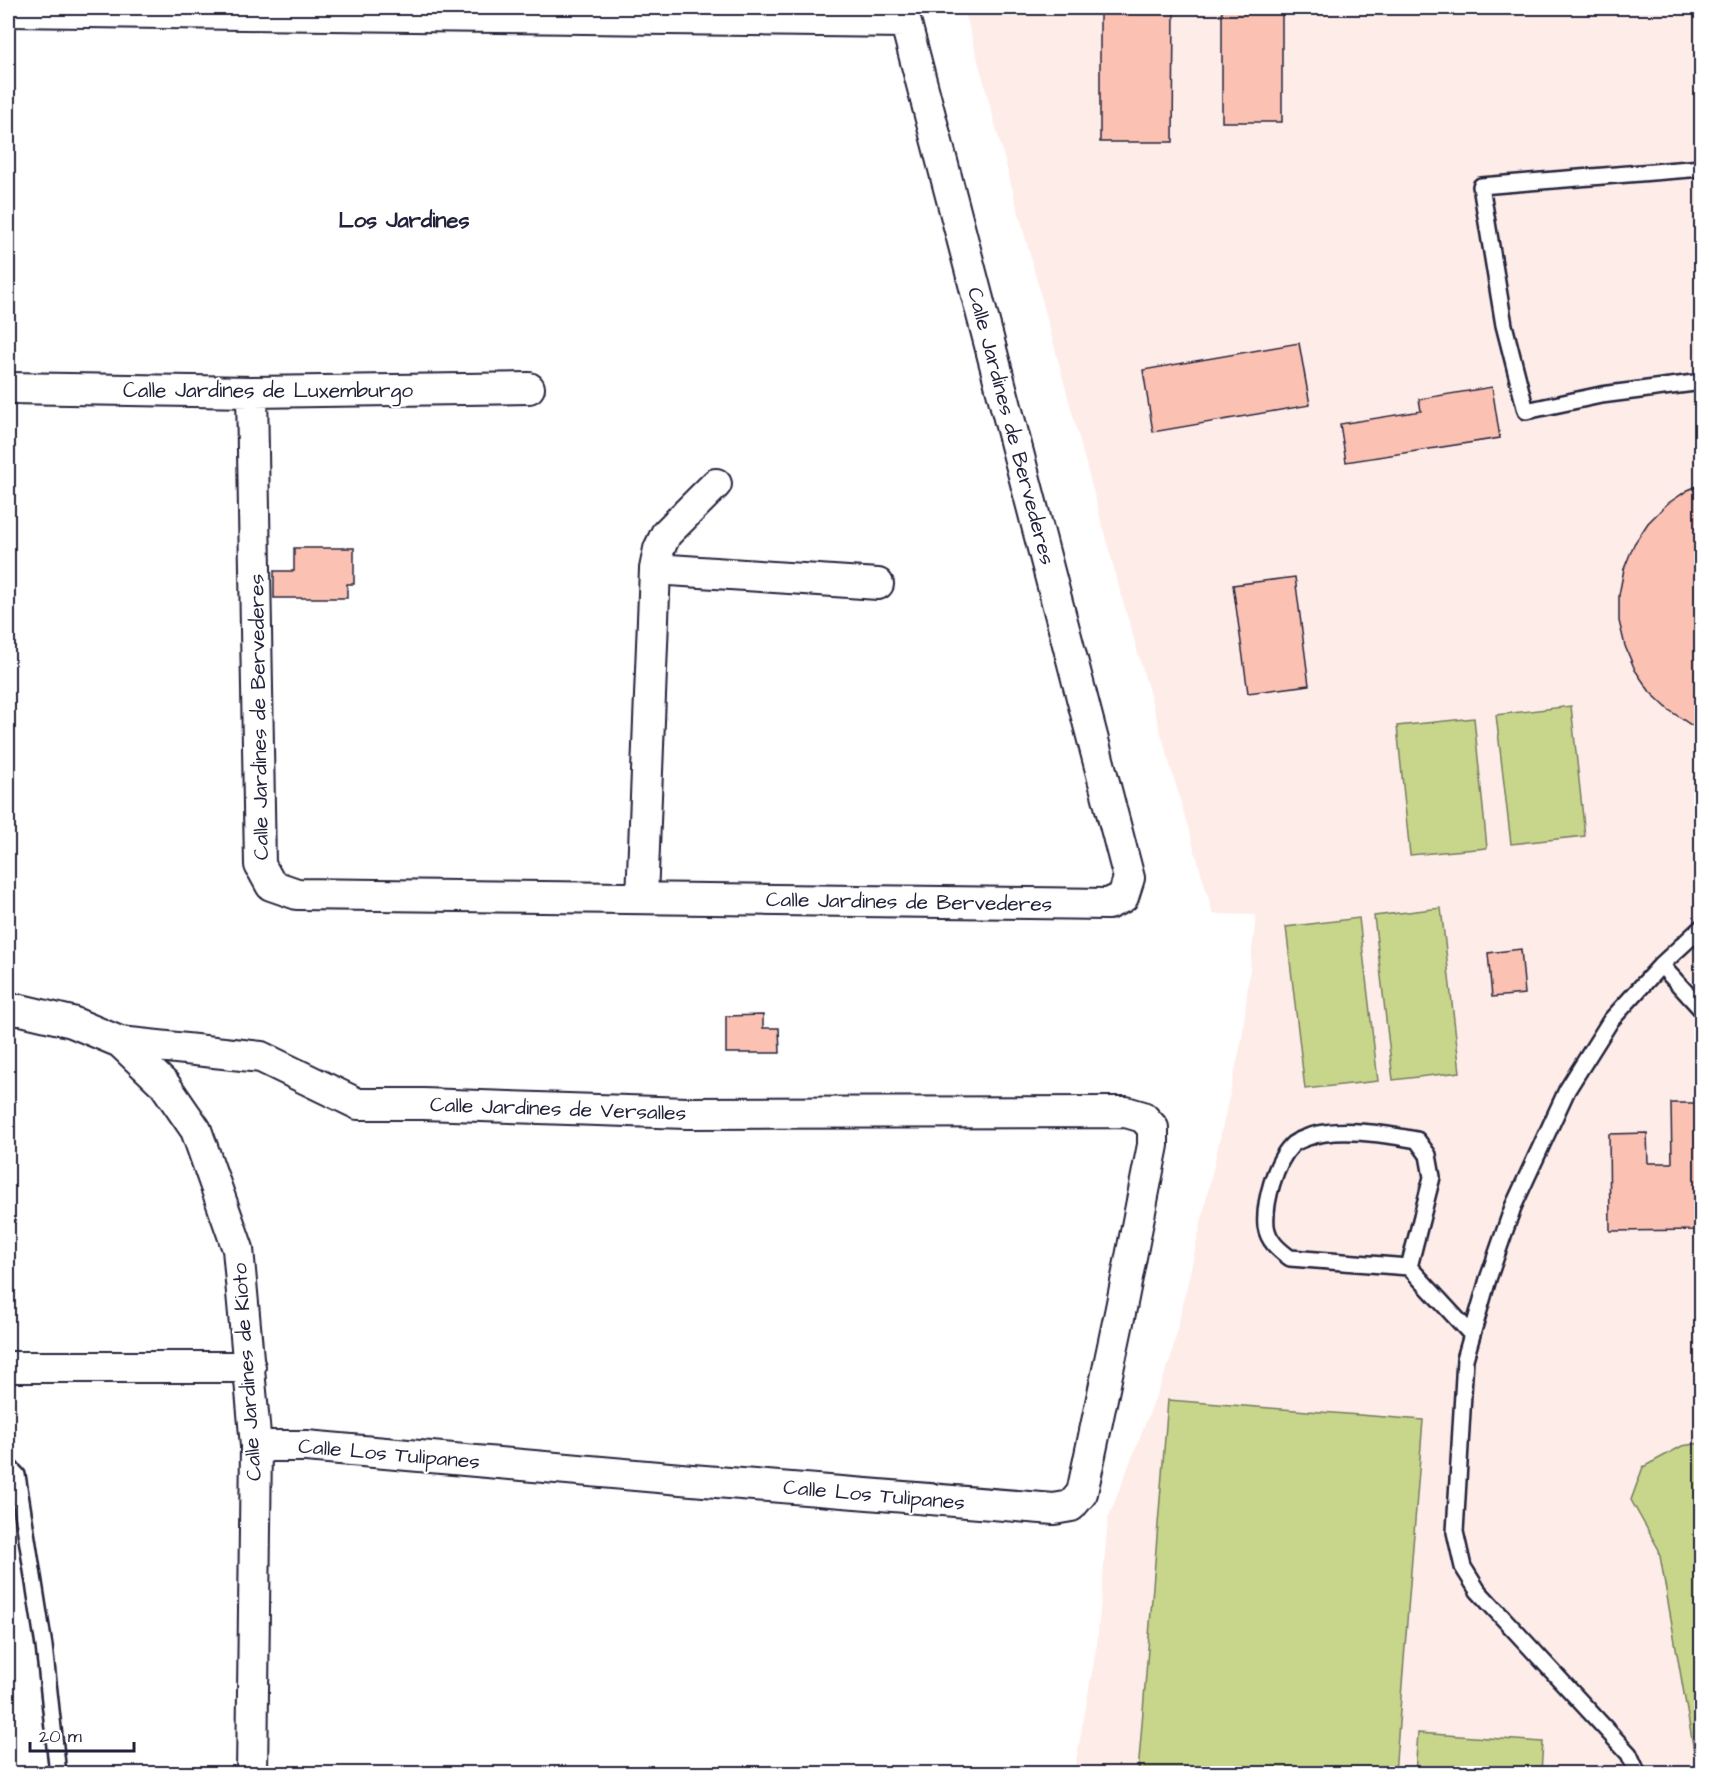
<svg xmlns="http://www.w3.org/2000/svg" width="1709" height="1781" font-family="'Architects Daughter',sans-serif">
<rect width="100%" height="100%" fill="#fff"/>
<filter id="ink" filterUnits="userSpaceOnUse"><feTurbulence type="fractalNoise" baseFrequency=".0167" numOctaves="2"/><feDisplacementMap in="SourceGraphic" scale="12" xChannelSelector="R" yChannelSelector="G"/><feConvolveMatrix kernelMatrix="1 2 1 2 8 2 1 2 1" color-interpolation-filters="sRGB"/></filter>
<g filter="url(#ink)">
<path fill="#feece8" d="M964,8H1701V1773H1074L1097,1644L1108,1519L1171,1358L1242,1039L1256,915L1213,914L1118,584Z"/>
<path fill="#c7d68a" stroke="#747c62" stroke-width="1.5" d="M1571,706L1585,836L1511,844L1496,715Z
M1474,718L1487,848L1410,855L1397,726Z
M1441,908L1460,1072L1393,1080L1374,916Z
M1359,918L1378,1081L1305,1089L1286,927Z
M1168,1400L1423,1420L1395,1773H1138Z
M1701,1443L1702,1773L1698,1774L1659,1550L1631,1500L1643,1467L1682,1446Z
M1418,1733L1543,1742L1541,1773H1415Z"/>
<path fill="#fbc1b3" stroke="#22223b" stroke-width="1.5" d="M1100,8H1174L1173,142H1100Z
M1222,8H1282V122H1222Z
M1299,343L1310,405L1153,432L1143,370Z
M1492,387L1500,438L1346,462L1340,424L1421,411L1419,399Z
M1702,484V729L1691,725L1669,710L1650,692L1635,670L1625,646L1619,621V595L1624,569L1634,544L1648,523L1667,504L1688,490Z
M294,548H354V584H347V598H274V571H294Z
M1295,577L1309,685L1248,693L1233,585Z
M1521,949L1525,994L1492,997L1488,953Z
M763,1015V1028H779L780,1053H726V1016Z
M1671,1103H1702V1230L1610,1231L1609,1134L1647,1133L1648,1163H1672Z"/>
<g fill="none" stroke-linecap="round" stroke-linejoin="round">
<g stroke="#22223b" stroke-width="20">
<path id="service" d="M1702,168L1481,186L1504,325L1526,411L1601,395L1702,382
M1661,965L1702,1010
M1409,1267L1432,1177L1428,1155L1417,1140C1386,1134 1338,1126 1308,1137C1303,1139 1296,1141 1292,1145C1275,1162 1264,1203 1266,1226C1268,1241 1279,1250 1290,1258L1409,1267L1471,1334
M8,1466L17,1475L44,1646L58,1774
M1638,1774L1629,1754L1478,1591L1463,1567L1455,1532L1465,1359L1488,1279L1513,1207L1567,1090L1611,1020L1661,965L1702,927"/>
</g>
<g stroke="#22223b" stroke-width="34">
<path id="minor" d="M8,11L905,22
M8,388L252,392L529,388
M252,392L260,865L271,885L297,894L1108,904L1123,897L1129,878L902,8
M655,569L878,584
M642,898L655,569L659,549L666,534L716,484
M8,1010H21L72,1022L120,1042L261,1057L358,1104H423L687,1113L1126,1112L1143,1117L1153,1128V1145L1121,1308L1082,1493L1071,1506L1054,1509L692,1480L306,1446H256
M120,1042L165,1085L196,1130L238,1249L256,1446L252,1774
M8,1367H250"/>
</g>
<use href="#service" stroke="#fff" stroke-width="15"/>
<use href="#minor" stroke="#fff" stroke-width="30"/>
</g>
</g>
<g text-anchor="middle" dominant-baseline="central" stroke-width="4.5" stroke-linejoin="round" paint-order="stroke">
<g font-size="21" fill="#22223b" stroke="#fff">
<text x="268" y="390">Calle Jardines de Luxemburgo</text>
<text transform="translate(1011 426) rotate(75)">Calle Jardines de Bervederes</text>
<text transform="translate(259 717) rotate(-91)">Calle Jardines de Bervederes</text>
<text transform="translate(909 902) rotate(1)">Calle Jardines de Bervederes</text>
<text transform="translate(558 1109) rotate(2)">Calle Jardines de Versalles</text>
<text transform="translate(247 1372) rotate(-94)">Calle Jardines de Kioto</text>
<text transform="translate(389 1454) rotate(5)">Calle Los Tulipanes</text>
<text transform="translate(874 1495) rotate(5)">Calle Los Tulipanes</text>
</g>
<g font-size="22" font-weight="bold" fill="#22223b" stroke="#fff">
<text x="404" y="220">Los Jardines</text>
</g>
</g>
<rect width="1709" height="1781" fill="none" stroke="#fff" stroke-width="30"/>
<rect x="15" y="15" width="1679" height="1751" fill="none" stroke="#22223b" stroke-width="2" filter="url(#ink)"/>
<path d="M30 1742v9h104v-9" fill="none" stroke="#22223b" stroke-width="3"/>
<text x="39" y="1742" font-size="18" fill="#22223b" stroke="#ffffff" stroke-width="4.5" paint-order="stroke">20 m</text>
</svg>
